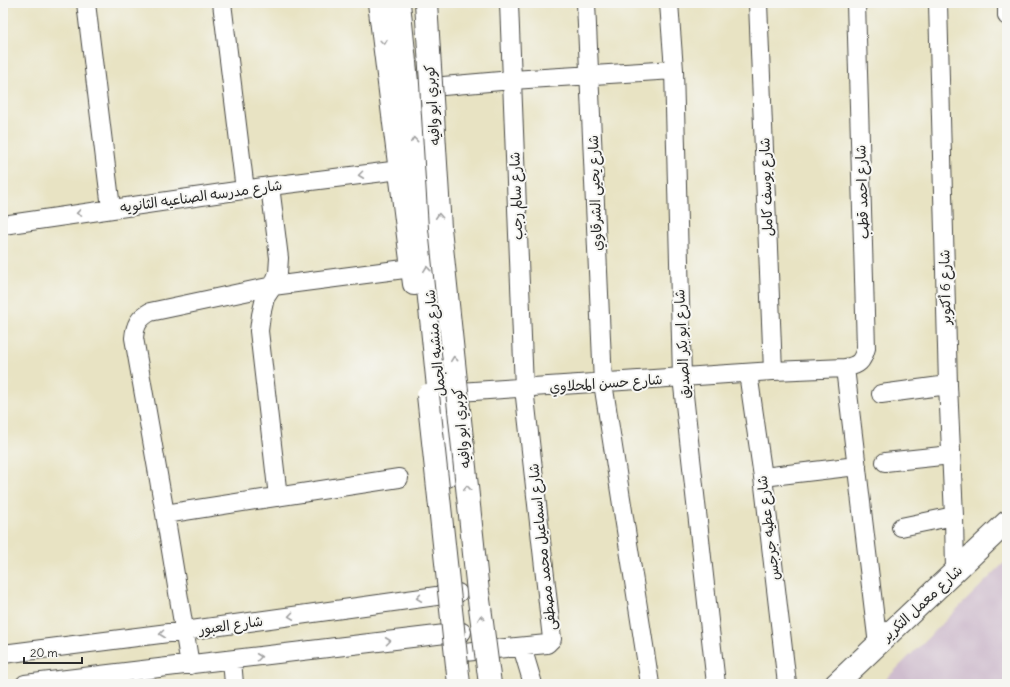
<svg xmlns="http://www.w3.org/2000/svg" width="1010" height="687" font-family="Delius,'Playpen Sans Arabic',sans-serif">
<rect width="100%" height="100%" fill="#f6f6f2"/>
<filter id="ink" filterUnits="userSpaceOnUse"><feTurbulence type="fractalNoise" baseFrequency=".025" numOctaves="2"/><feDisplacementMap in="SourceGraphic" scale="8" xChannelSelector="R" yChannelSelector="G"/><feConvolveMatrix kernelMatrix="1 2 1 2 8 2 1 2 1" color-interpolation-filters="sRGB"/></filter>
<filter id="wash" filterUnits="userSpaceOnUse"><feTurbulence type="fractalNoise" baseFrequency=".012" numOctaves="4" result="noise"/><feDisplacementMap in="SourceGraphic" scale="16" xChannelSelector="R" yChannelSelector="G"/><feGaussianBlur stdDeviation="0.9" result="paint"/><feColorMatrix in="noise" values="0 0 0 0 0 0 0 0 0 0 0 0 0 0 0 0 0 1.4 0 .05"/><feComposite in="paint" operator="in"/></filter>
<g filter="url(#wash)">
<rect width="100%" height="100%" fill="#e8e3c3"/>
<path fill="#cfbdce" d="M1007,560V684H881Z"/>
</g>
<g filter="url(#ink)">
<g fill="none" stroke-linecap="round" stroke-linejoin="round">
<g stroke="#474742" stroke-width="20">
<path id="minor" d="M86,3L111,208
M222,3L245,190
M586,3L603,383L650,684
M669,3L674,70L682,377L716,684
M758,3L773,371
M938,3L948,385L954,516L955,572
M1007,3V16
M409,89L512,80L674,70
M270,186L279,258L278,273L273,286L265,298L261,315L259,331L278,497
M3,225L270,186L400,170
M845,368L878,645
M748,373L763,477L787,684
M444,393L773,371L845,368C859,365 862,362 866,348L856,3
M881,394L948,385
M885,462L951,455
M763,477L857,466
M165,514L399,478
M901,527L954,516
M522,647L533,684
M464,652L547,644L552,639L524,388L509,3
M3,654L184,631L458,593
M232,660L234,684
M190,665L165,514L134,338C135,325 139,318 150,312L273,286L412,268
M25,684L462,632"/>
</g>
<g stroke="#474742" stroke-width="24">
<path id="tertiary" d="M836,684L1007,522"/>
</g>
<g stroke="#474742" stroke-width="24">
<path id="primary" d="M379,3L414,284
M399,3L447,476"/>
</g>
<use href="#minor" stroke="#fff" stroke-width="18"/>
<use href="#tertiary" stroke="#fff" stroke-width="22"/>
<use href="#primary" stroke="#fff" stroke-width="22"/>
<g stroke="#474742" stroke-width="24" stroke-linecap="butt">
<path id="primary-bridge" d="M426,3L440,228L478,592L490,684
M428,395L459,684"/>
</g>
<use href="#primary-bridge" stroke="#fff" stroke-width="22"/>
</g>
<defs><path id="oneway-chevron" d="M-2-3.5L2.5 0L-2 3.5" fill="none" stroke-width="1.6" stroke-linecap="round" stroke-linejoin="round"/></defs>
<g stroke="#a0a0a0">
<use href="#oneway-chevron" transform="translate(384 42) rotate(83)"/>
<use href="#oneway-chevron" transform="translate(414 140) rotate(-96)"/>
<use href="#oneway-chevron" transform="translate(361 175) rotate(173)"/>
<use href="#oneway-chevron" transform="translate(79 213) rotate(171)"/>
<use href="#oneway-chevron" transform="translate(439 216) rotate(-94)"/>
<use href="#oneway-chevron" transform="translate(427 269) rotate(-96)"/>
<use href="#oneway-chevron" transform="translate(454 359) rotate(-96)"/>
<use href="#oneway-chevron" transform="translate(467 488) rotate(-96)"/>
<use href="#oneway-chevron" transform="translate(419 598) rotate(172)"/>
<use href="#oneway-chevron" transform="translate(291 616) rotate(172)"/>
<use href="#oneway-chevron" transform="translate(481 618) rotate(-98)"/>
<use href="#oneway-chevron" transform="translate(162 634) rotate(173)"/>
<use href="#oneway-chevron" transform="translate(388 641) rotate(-7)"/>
<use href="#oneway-chevron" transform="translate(259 657) rotate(-7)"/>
</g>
</g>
<g text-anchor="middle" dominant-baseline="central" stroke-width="4" stroke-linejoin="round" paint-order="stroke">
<g font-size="14" fill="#2b2b2b" stroke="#f6f6f2">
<text transform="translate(432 105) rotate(-94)">كوبري ابو وافيه</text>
<text transform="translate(766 187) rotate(-92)">شارع يوسف كامل</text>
<text transform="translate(862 192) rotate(-92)">شارع احمد قطب</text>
<text transform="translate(595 193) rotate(-92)">شارع يحيى الشرقاوي</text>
<text transform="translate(201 196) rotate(-8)">شارع مدرسه الصناعيه الثانويه</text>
<text transform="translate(516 196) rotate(-92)">شارع سالم رجب</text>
<text transform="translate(945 287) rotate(-91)">شارع 6 أكتوبر</text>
<text transform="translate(435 343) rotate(-96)">شارع منشيه الجمل</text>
<text transform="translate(682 344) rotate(-93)">شارع ابو بكر الصديق</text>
<text transform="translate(606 383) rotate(-4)">شارع حسن المحلاوي</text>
<text transform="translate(461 428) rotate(-96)">كوبري ابو وافيه</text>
<text transform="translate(768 528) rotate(-97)">شارع عطيه جرجس</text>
<text transform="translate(542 547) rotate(-96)">شارع اسماعيل محمد مصطفى</text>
<text transform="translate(922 603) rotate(-43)">شارع معمل التكرير</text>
<text transform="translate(231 625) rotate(-8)">شارع العبور</text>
</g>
</g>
<rect width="1010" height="687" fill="none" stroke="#f6f6f2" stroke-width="16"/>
<path d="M24 657v6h58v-6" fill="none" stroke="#2b2b2b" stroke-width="2"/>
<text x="30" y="657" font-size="12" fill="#2b2b2b" stroke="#f6f6f2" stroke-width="3" paint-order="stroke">20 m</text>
</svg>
